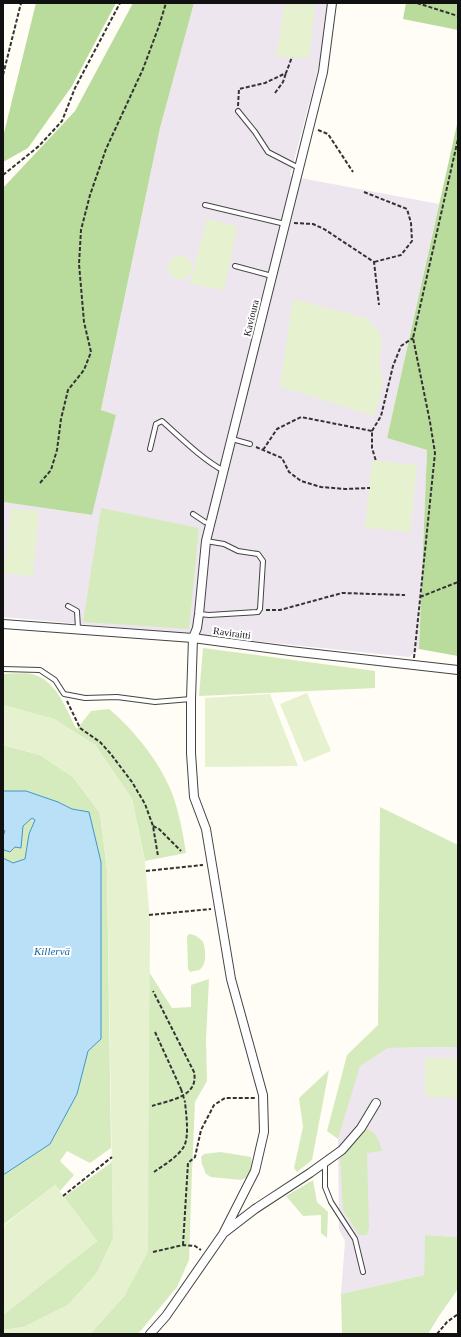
<svg xmlns="http://www.w3.org/2000/svg" width="461" height="1337" font-family="Georgia,serif">
<rect width="100%" height="100%" fill="#fffdf5"/>
<path fill="#eee6ef" d="M194,3H327L328,10L319,66L290,176L439,204L387,438L427,450L419,649L409,657L178,633L3,617V502L91,515L116,415L101,411L160,128Z
M458,1047V1237L426,1235L424,1275L341,1294L345,1241L339,1230L338,1139L359,1066L388,1048Z"/>
<path fill="#d5ebbd" d="M101,508L199,528L189,629L83,622Z
M203,648L375,671V688L199,696Z
M3,674C12,674 27,672 35,675C50,679 62,698 68,712C71,718 73,723 77,729L91,711L109,709C135,731 159,761 172,793C179,812 183,833 186,853L145,861L132,799L95,745L54,719L3,705Z
M3,745L40,755L73,777L100,813L107,869L111,1148L90,1163L67,1151L60,1161L74,1175L60,1191L55,1185L3,1225V1175L50,1144L77,1094L88,1051L72,809L58,802L26,791H3Z
M380,807L458,845V1047L388,1048L360,1066L338,1139L327,1131L347,1055L378,1025Z
M32,818L35,820L29,834L25,859L13,863L3,858V848L4,850L23,826Z
M189,934C194,934 200,938 203,942C206,949 207,966 199,970C197,971 192,971 190,972L188,969L187,936Z
M149,972L172,1008L191,1007V985L209,979L206,1040L207,1081L195,1102L192,1172L189,1260L177,1287L138,1334H90L125,1295Z
M329,1070L312,1160L297,1172L294,1168L303,1127L299,1098Z
M366,1129C377,1131 379,1142 382,1151L367,1153L369,1228L367,1235H359L343,1210L340,1159Z
M221,1152L251,1157L252,1165L250,1176L241,1180L211,1177L206,1174L202,1164L201,1157L204,1154Z
M112,1162L113,1239L97,1273L68,1305L24,1327L3,1330V1315L97,1241L64,1197Z
M313,1180L317,1202L328,1212L327,1238L321,1233V1215L303,1216L286,1196Z
M425,1235L458,1237V1289L439,1316L428,1334H342L341,1294L424,1275Z"/>
<path fill="#b9dc9c" d="M36,3H116L72,86L28,148L3,162V137Z
M133,3H194L160,128L101,410L116,415L92,515L3,502V188L75,111Z
M406,3H458V30L403,19Z
M458,120V656L419,649L427,450L387,438Z"/>
<path fill="#e6f2cf" d="M285,3H315L309,58L276,57Z
M207,219L237,226L224,290L190,284Z
M168 268a12 12 0 1 1 24 0a12 12 0 1 1-24 0Z
M293,299L366,318L377,329L382,340L379,365L382,376L381,394L374,416L280,386Z
M372,460L417,465L410,532L365,528Z
M11,508L39,511L33,576L4,573Z
M307,693L331,751L304,762L280,704Z
M270,694L298,766L205,767V698Z
M3,705L54,719L95,745L132,799L145,861L150,920L148,1252L125,1295L90,1334H3V1330L24,1327L68,1305L97,1273L113,1239L107,869L100,813L73,777L40,755L3,745Z
M425,1057L458,1059V1098L425,1097Z
M55,1185L97,1241L3,1315V1226Z"/>
<path fill="#b9e0f7" stroke="#3f96cf" d="M3,791H26L58,802L72,809L89,812L101,862V1039L88,1051L77,1094L50,1144L3,1175V858L13,863L25,859L29,834L35,820L32,818L23,826L21,848L15,847L10,852L4,850C2,845 2,837 5,831L3,829Z"/>
<g fill="none" stroke-linecap="round" stroke-linejoin="round">
<g stroke="#444" stroke-width="6">
<path id="lane" d="M238,111L255,132L268,152L299,168
M205,205L285,224
M235,266L272,276
M232,439L250,444
M150,449L156,424L162,421C181,438 202,459 224,471
M193,514L205,522L210,524
M68,606L77,611L78,629
M199,614L209,615L258,612L260,609L263,561L258,554L238,551L224,544L206,541
M3,669L40,670L55,680L64,694L85,698L117,697L155,702L191,699
M325,1163V1187L331,1202L355,1239L363,1272"/>
</g>
<g stroke="#444" stroke-width="10">
<path id="street" d="M3,624L193,638L290,651L458,670
M225,1232L255,1209L310,1173L342,1150L361,1128L376,1103
M150,1334L166,1316L223,1234L255,1171L264,1132L263,1095L231,979L206,829L194,797L191,753V699L193,638L197,628L199,614L206,541L323,72L332,3"/>
</g>
<path stroke="#333" stroke-width="2" stroke-dasharray="4 2" stroke-linecap="butt" d="M417,3L458,16
M3,75L21,3
M275,93L283,82L286,73
M238,106L239,89L265,83L286,73L292,57
M318,130L328,134L353,172
M3,175L39,146L62,121L75,88L120,3
M364,192L407,209L411,223L412,241L401,255L374,262
M294,223L313,224L324,229L374,262L379,305
M372,431L381,416L393,366L401,346L413,338
M256,447L282,458L289,472L301,481L321,487L345,489L370,488
M263,450L277,429L301,417L372,431V448L376,461
M40,483L51,470L57,450L61,419L68,390L84,370L91,352L84,322L79,264L81,230L90,195L106,149L143,69L159,26L166,3
M420,597L458,582
M266,610H280L342,593L405,595
M414,658L435,453L430,422L413,338L458,139
M67,701L80,728L100,742L110,753L132,782L145,804L153,826L158,856
M153,826L159,829L181,851
M146,871L203,865
M149,915L211,909
M155,1032L181,1089
M152,1106C170,1100 199,1097 194,1072L153,991
M154,1172C164,1165 176,1158 183,1148C190,1138 186,1114 185,1102
M63,1196L112,1157
M183,1245L188,1163L195,1157L201,1130L214,1105L225,1098H255
M153,1252L183,1245L195,1246L201,1250
M437,1334L447,1322L458,1314"/>
<use href="#lane" stroke="#fff" stroke-width="4"/>
<use href="#street" stroke="#fff" stroke-width="8"/>
<path stroke="#333" stroke-width="2" stroke-dasharray="4 2" stroke-linecap="butt" d="M181,1089L185,1102"/>
</g>
<g text-anchor="middle" dominant-baseline="central" stroke-width="4" stroke-linejoin="round" paint-order="stroke">
<g font-size="10" fill="#111" stroke="#fff">
<text transform="translate(251 318) rotate(-76)">Kavioura</text>
<text transform="translate(232 633) rotate(8)">Raviraitti</text>
</g>
<g font-size="11" font-style="italic" fill="#1768a6" stroke="#fff">
<text x="52" y="951">Killervä</text>
</g>
</g>
<rect width="461" height="1337" fill="none" stroke="#111111" stroke-width="8"/>
</svg>
